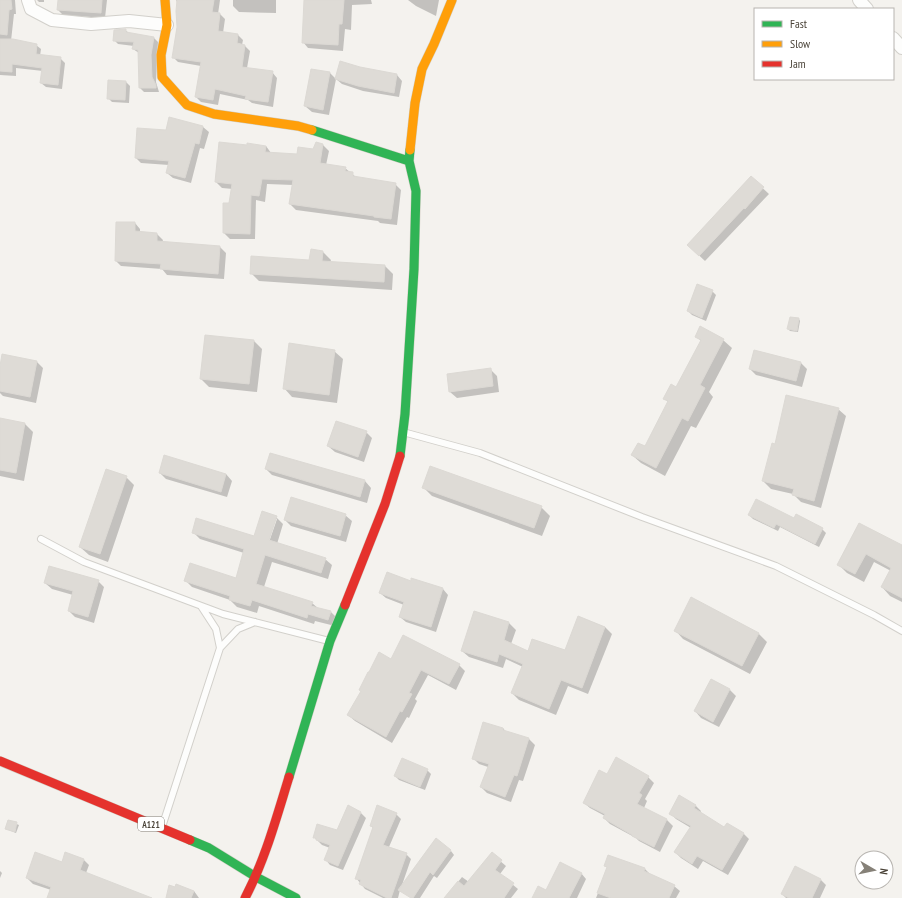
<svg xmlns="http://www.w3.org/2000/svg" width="902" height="898" font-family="'PT Sans Narrow',sans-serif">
<rect width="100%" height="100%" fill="#f4f2ee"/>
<path fill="#0003" fill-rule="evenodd" d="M0,0H15L16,14H14L11,41L36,45L41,49L40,56L60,58L65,63L62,89L46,87L41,83L43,71L16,68V76L0,75Z
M37,0H44V2H39Z
M59,0H107L105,18L63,15L58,10Z
M176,0H220L218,14H220L225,19L223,33L238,35L243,40L242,45L245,46L250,51L247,68L272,72L277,78L273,107L252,103L248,100L220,94L218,105L201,102L196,97L201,66L178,62L173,57L178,21V4Z
M233,0H276V13L239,12L233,6Z
M305,0H371L372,4L352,5L351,30L345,29L343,51L308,48L303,42Z
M408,0H439L436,16L416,6Z
M125,30L129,33L154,38L158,42L156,82L159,92H144L140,88L139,53L133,49L134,46L118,44L114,40Z
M341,62L360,68L397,75L402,81L399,97L363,91L342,84L336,79L329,115L312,112L305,106L312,70L330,73L336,79Z
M109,81L126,82L130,86L129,103L112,102L108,98Z
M169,118L203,127L209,132L204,149L200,148L191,183L173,178L167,173L169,165L141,163L136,158L166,131Z
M323,145L329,151L326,165L345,168L357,178L395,184L401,190L397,225L380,223L378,221L296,210L290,204L293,185L267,184L265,202L256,200L255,239H230L224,233L233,189L222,188L216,182L248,146H266L271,153L298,155L314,150Z
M751,177L769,194L705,261L688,245Z
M135,223L140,229V233L157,234L163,240L162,243L220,247L226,253L224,279L167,275L162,269L121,266L116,261Z
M323,252L331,260L330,263L385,266L393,274L392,290L259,281L251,273L310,261Z
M712,291L716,295L706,321L692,315L688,311Z
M799,319L800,321L798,332L790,331L788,329Z
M696,336L723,340L732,348L709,392L713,397L696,428L691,426L665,476L641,463L632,455L645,448L669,403L664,398L676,389L701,341Z
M254,341L262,349L257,392L209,387L201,379Z
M334,351L343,359L337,403L292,397L284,388Z
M754,351L801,363L807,369L802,387L756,375L750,369Z
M37,362L43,368L36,403L3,396L0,393V371Z
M491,370L497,376L499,392L457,398L450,392Z
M838,409L846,416L821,508L801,502L793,494L771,489L763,481L775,445Z
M0,419L25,424L33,432L24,481L0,476Z
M366,432L372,438L364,462L335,452L328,446Z
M270,454L365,481L371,488L367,503L272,475L266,469Z
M160,473L226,474L232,481L227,497L166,479Z
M126,477L134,485L108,562L89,555L80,547Z
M423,487L541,507L550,516L542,536L432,496Z
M345,515L352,521L346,542L291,526L285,520Z
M749,515L794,519L822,529L826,533L819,547L780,527L778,531L753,519Z
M276,517L283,524L277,544L325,559L332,565L328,579L272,562L264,587L312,603L319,609L331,612L338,619L335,626L315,621L314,624L259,606L257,613L237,607L230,600L192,587L185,580L236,579L244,553L200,539L193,532L255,537ZM275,519H277L268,545H266Z
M859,524L902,547V602L890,596L882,587L891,571L874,562L864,582L847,573L838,564Z
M98,581L104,587L94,623L75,617L69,611L73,595L52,589L45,583Z
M411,582L443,589L448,595L436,632L406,622L400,617L404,605L386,598L380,593Z
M475,612L509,623L516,630L511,644L528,652H565L579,617L605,627L612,634L588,694L568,686L556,715L519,700L512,693L523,667L506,659L503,668L469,657L462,651Z
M675,630L758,633L767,642L750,674L683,639Z
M392,660L459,665L465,671L456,690L428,675L415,699L417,701L409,718L407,717L392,743L355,721L348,715Z
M712,681L730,690L736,696L719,727L701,718L695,711Z
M503,728L506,732L529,739L535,745L523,781L519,780L511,802L487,793L481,787L488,767L479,764L474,759Z
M427,770L431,774L425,790L399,780L395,776Z
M607,775L648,777L654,783L645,799L647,801L644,808L667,820L673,826L660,852L639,841L636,838L610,824L604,818L605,816L590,808L584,803Z
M696,806L701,811L700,813L724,829L743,833L749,839L728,875L703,861L698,869L681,858L675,852L691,828L676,819L670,813Z
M360,812L366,818L343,870L330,865L325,859L330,848L322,845L314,837L337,831Z
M396,814L401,819L389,847L406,854L411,859L402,885L451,851L454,855L437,878L434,876L420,898H413L400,890L398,898H383L365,889L356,878L373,828L371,826Z
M9,821L19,825L16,833L6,829Z
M492,854L506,866L500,874L518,889L511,898H445L462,877L469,882Z
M609,856L645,869L650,874L674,886L680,891L676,898H596L608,868L606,866Z
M83,859L89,865L86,873L147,898H48L51,890L33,884L27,878L62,863Z
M796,867L821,880L826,885L820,898H786L782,894Z
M0,871L2,873L0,878Z
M581,873L586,879L577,898H533Z
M194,891L199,898H167Z"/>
<path fill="#dedbd6" stroke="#dcd9d4" d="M0,0H11L12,9L9,10L7,35L0,34Z
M58,0H102L101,13L57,10Z
M177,0H214L212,12L220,13L218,31L238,34L237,43L245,45L242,67L273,71L268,102L245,99L246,96L215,89L213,100L195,97L201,62L172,58L177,27L176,11Z
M304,0H344L342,24H339L338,45L302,43Z
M126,29V32L154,37L151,55L152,77L156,85V88H139L138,50L132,49L134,42L113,41L114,30Z
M0,39H13L37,44L36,54L61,57L58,85L40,83L42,68L12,64V72L0,71Z
M340,61L360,67L397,74L394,93L358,86L335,79Z
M311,69L330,72L323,110L304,106Z
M108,80L126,81L125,100L107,99Z
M169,117L203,126L199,144L195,143L185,178L166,173L169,161L135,158L137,128L166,130Z
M219,142L247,145V143L266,146L265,152L297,154L298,147L313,149L316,142L323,144L320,163L346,167L345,171L353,172V176L396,183L391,219L374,217V216L289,204L293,180L262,179L259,196L251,195L250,234L223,233V203H229L232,184L215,182Z
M751,176L764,187L745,209L744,208L699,256L687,245Z
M116,222H135V231L157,233V241L220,246L218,274L160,269L161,264L115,261Z
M311,249L323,251L322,261L385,265L384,282L250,274L251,256L309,260Z
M697,284L713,290L702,318L687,311Z
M790,317L799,318L797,331L787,329Z
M700,326L724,339L700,385L705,388L688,421L682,418L656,468L631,455L638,443L645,446L668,401L663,399L671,384L676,387L701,340L695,337Z
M205,335L254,340L249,384L200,379Z
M289,343L335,350L329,395L283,389Z
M754,350L801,362L796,381L749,369Z
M2,354L37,361L30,397L0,391V366Z
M491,368L493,386L449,392L447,374Z
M786,395L839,408L814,501L792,495L794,489L762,481L772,443L775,444Z
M0,418L25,423L16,473L0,470Z
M336,421L367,431L358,457L327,446Z
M270,453L365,480L360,497L265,469Z
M164,455L226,474L221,492L159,473Z
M430,466L542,506L534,528L422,488Z
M106,469L127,476L100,554L79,547Z
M291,497L346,514L340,536L284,520Z
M756,499L794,518L796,514L823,528L815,544L776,524L774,528L748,515Z
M262,511L277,516L269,540L326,558L321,573L265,555L256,584L313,602L311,606L331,611L328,620L308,614L307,618L252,600L250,606L229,600L230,596L184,581L190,563L236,578L244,549L192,533L196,518L254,536Z
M859,523L902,545V598L881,587L891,568L866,554L855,574L837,565Z
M49,566L99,580L88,617L68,611L73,591L44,583Z
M387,572L411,581V578L443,588L431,627L399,617L404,602L379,593Z
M691,597L759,633L742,666L674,631Z
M474,611L509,622L504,640L528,651L532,639L565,650L578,616L605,627L582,688L561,680L549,709L511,693L523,664L499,654L497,662L461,651Z
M403,635L460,664L449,684L421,670L409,693L412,694L402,712L400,711L386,737L347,715L361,691L359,690L368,672H369L379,652L391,659Z
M711,679L730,689L713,722L694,711Z
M483,722L503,728V730L529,738L517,776L514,775L505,797L480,787L489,764L472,759Z
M616,757L649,776L639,793L642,795L637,804L667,819L654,847L632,836V835L603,818L605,814L583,803L599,770L607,774Z
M402,758L428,769L420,787L394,776Z
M679,795L696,805L694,808L724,827L727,823L744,833L722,870L697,856L692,864L674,852L691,826L669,814Z
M348,805L361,812L338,866L324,860L330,845L316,840V838H313L317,824L337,830Z
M377,805L397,813L383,845L407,853L391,898H387L359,884L361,880L355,879L373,827L370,826Z
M8,820L17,822L15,832L5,829Z
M436,838L451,850L433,875L430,872L413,898H411L398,890Z
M35,852L62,862L65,852L84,859L80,870L152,898H47L51,887L26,878Z
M492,852L502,860L495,870L514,883L504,898H444L458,881L464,886Z
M608,855L645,868L644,871L675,885L669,898H611L597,893L607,867L604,866Z
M560,862L582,873L569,898H532L538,886L546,890Z
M795,866L821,879L812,898H789L781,894Z
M176,884L194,891L191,898H166L169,885L175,887Z"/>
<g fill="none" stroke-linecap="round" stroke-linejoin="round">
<g stroke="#d2d0cb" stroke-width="8">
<path id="lane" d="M403,432L480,453L642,517L776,566L874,615L902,631
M41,539L84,562L223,614L329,641
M220,648L238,629L255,622
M162,827L220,648L216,629L201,606"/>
</g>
<g stroke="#d2d0cb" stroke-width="14">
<path id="street" d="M28,0L31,9L52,20L91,24L129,21L167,25
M859,0L867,9
M893,38L902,48"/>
</g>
<g stroke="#d3cfc5" stroke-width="10">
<path id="fast" d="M312,130L409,161
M400,456L405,414L414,269L416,191L409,161L410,150
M289,777L330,641L345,605
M190,840L209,848L256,877L296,898"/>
</g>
<g stroke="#d3cfc5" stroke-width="10">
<path id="slow" d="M165,0L167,25L161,55L162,77L187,105L214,114L298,126L312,130
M410,150L415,103L422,69L434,44L452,0"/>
</g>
<g stroke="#d3cfc5" stroke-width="10">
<path id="jam" d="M345,605L385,504L400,456
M0,761L190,840
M245,898C265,860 276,819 289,777"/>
</g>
<use href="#lane" stroke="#fdfdfc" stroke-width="6"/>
<use href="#street" stroke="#fdfdfc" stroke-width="12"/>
<use href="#fast" stroke="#30b455" stroke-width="9"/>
<use href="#slow" stroke="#ff9f0a" stroke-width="9"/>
<use href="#jam" stroke="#e5322d" stroke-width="9"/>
</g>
<g text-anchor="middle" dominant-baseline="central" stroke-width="4" stroke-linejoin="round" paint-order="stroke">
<rect fill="#fff" stroke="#817c74" stroke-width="1" x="138" y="817" width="26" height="14" rx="3"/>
<g font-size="9" font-weight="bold" fill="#4b4439">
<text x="151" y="824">A121</text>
</g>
</g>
<rect x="754" y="8" width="140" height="72" fill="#ffffff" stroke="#b7b4b0"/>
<rect x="762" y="21" width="20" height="6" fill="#30b455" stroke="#b7b4b0"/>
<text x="790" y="28" font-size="12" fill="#4b4439">Fast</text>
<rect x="762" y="41" width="20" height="6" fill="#ff9f0a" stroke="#b7b4b0"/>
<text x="790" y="48" font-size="12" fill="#4b4439">Slow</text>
<rect x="762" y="61" width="20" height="6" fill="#e5322d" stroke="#b7b4b0"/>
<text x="790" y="68" font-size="12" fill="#4b4439">Jam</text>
<g transform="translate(874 870) rotate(99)"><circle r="19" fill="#ffffff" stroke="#b7b4b0"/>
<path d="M0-3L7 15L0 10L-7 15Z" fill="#868178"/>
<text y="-6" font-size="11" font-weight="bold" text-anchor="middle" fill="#4b4439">N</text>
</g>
</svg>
